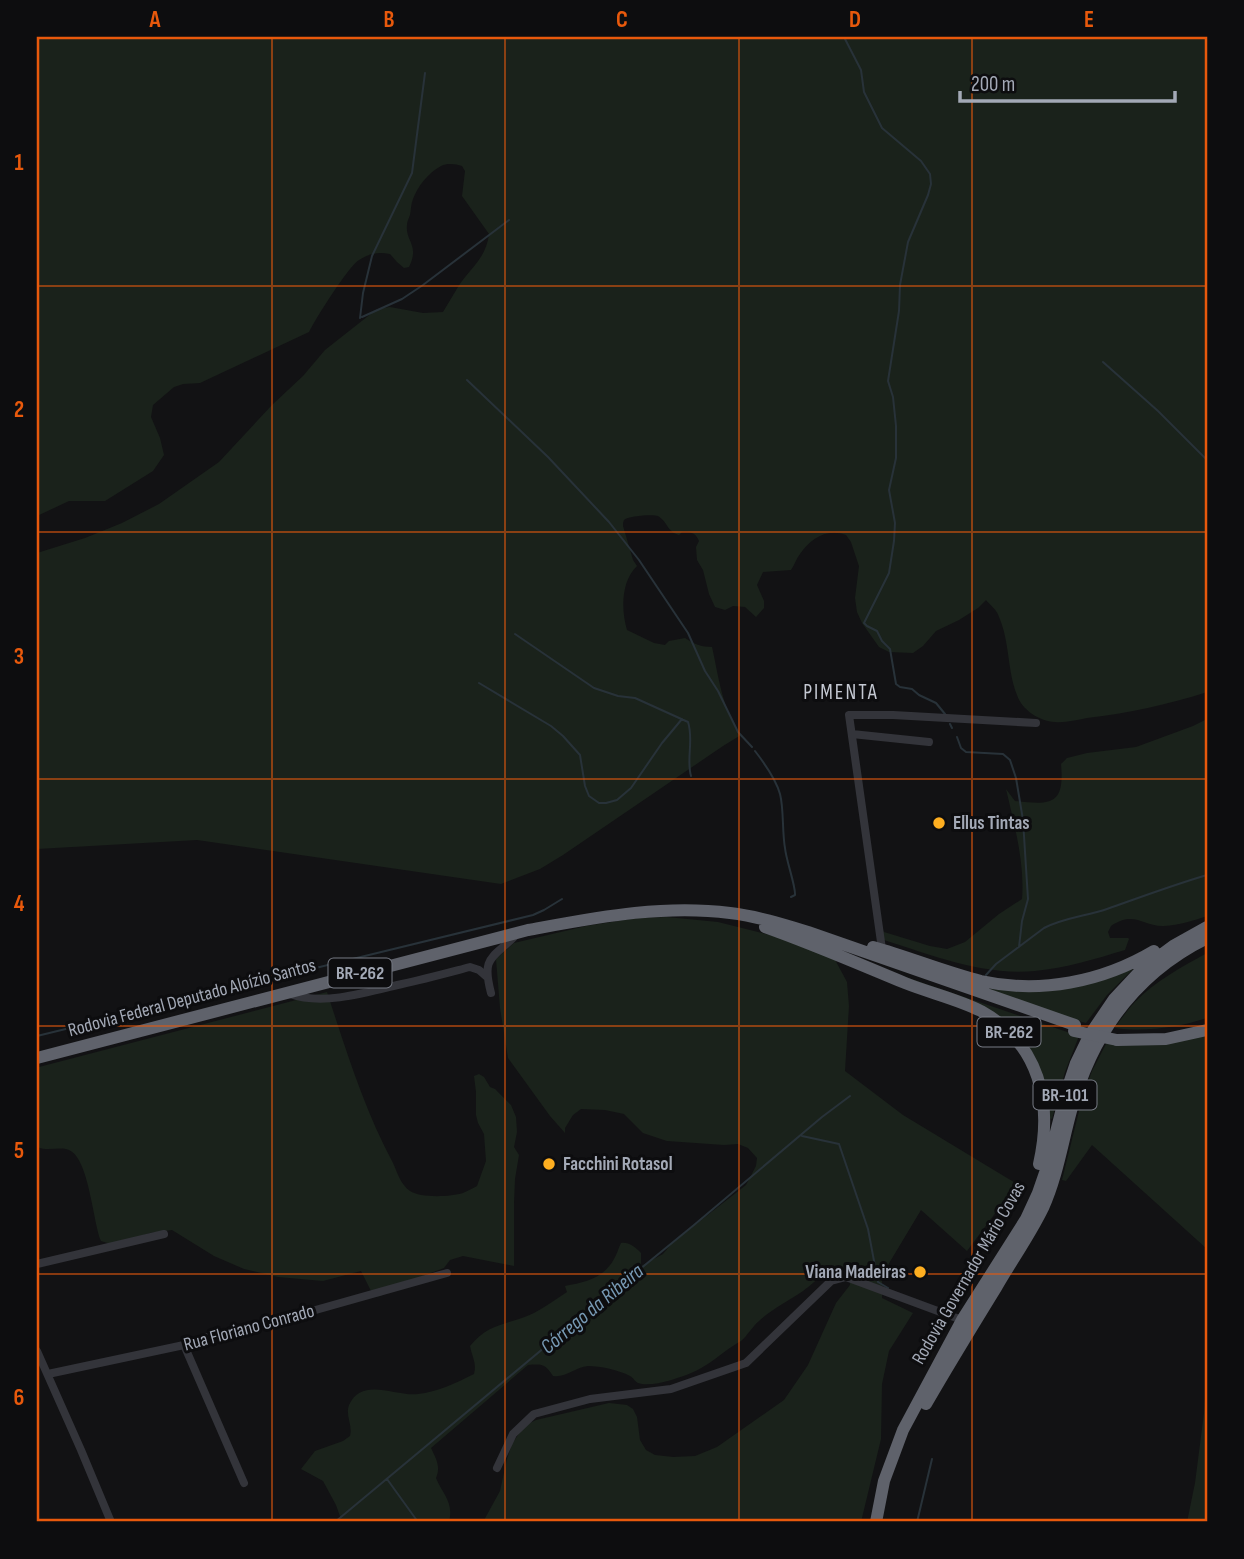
<svg xmlns="http://www.w3.org/2000/svg" width="1244" height="1559" font-family="'Sofia Sans Condensed',sans-serif">
<rect width="100%" height="100%" fill="#121214"/>
<path fill="#1a221b" d="M37,37H1207V692C1167,705 1129,713 1087,718C1076,720 1065,723 1055,722C1039,721 1022,710 1017,695C1007,670 1010,642 999,617C997,610 990,605 986,600L978,608L959,620L936,631L923,646L913,653L889,652L879,647L862,623L857,612L855,598L859,566L851,542L846,535C827,528 811,538 800,554C796,559 795,564 791,570L763,572L757,585L764,601V608L756,617L745,607L733,606L725,610L715,607L709,594L703,570L697,560L696,547L699,541C696,533 690,531 682,532L679,535C667,532 668,522 658,516C654,514 627,516 624,520C623,522 623,524 623,526L633,560L637,566C621,581 621,610 627,630L654,643L665,645L669,641L685,638C694,644 701,647 712,647C719,678 722,709 741,735L723,746L563,855L540,869L501,884L197,840L37,849V553L85,538L122,523L159,504L219,462L272,405L303,376L325,350L377,309L390,307L423,313L443,312C448,304 453,295 458,287C470,268 486,259 489,234L462,196L465,171L462,166C456,164 447,163 441,166C429,172 417,187 413,199C411,204 411,209 410,215C409,218 407,221 407,225C405,241 420,245 409,267L404,268L397,262L390,254C378,252 370,253 359,260C348,267 316,318 309,332L200,383L183,384L174,387L153,405L151,417L160,438L164,455L153,471L105,501H69L37,516Z
M1207,719V916C1193,921 1179,925 1164,926C1143,927 1135,910 1111,926L1108,932L1110,938H1128L1129,939L1125,950C1095,959 1066,968 1035,971C981,976 927,953 877,938L879,924L884,932L930,946L947,949L965,942L999,914L1022,899C1025,862 1014,824 1006,789L1015,801C1050,805 1065,806 1061,764L1067,758L1087,753L1136,747L1193,726Z
M667,917L718,922L778,937L833,956L847,982L849,1006L845,1071L903,1115L1017,1184L967,1251L921,1210L882,1275V1298L913,1313L889,1351L882,1384L881,1439L861,1522H483L500,1491L507,1459L512,1444L524,1426L536,1420L609,1403L627,1405L633,1409L637,1417L640,1440L646,1450L655,1455L673,1457L695,1456L717,1447L784,1400L808,1365L836,1303L850,1285V1277L845,1271C824,1268 819,1280 803,1291C788,1301 772,1309 759,1321C752,1327 748,1335 741,1341C736,1344 731,1347 727,1350C715,1359 705,1367 691,1373C679,1378 651,1388 638,1383C633,1380 635,1379 630,1376C619,1370 600,1366 588,1366C575,1367 566,1378 553,1376C545,1364 543,1364 528,1365L431,1448C436,1459 441,1466 436,1478C443,1495 454,1502 449,1522H342L336,1505L323,1481L301,1469L315,1451L343,1441L350,1436C353,1426 345,1415 349,1405C362,1376 396,1397 418,1394C437,1392 456,1383 474,1374C477,1363 472,1357 470,1346C489,1322 509,1325 534,1313C545,1307 556,1299 567,1292L565,1286C585,1282 603,1279 614,1259C617,1254 618,1249 621,1243C629,1242 635,1247 641,1253V1266L663,1254L672,1243L746,1185L756,1166L757,1158L748,1148L738,1144L724,1145L667,1141L643,1133L624,1114L605,1110L581,1109L573,1115L565,1128V1133L550,1116L508,1058L500,1008L496,959L514,943L586,926L637,918Z
M1207,953V1018C1176,1028 1146,1032 1114,1028C1121,1020 1127,1010 1135,1002C1155,981 1182,967 1207,953Z
M899,958L1012,988L1138,964L1107,995L1086,1023L1059,1016Z
M897,974L1079,1036L1065,1072L1052,1119L1049,1118L1014,1033Z
M327,992C346,1050 364,1109 393,1163C397,1172 401,1185 410,1191C420,1198 450,1197 463,1193C468,1191 473,1188 477,1186L486,1161L484,1134L478,1123L476,1115V1092L474,1076L479,1074L484,1077L490,1087L495,1089L511,1105L516,1117L517,1132L514,1147L519,1155L515,1179L514,1203V1266L463,1256L450,1260L444,1268L386,1290L381,1296L374,1297L361,1271L323,1281L278,1277L244,1269L214,1256L172,1230L150,1233L114,1245L101,1241C93,1222 89,1158 69,1150C59,1146 49,1152 37,1147V1071L39,1067Z
M1207,1034V1249L1092,1145L1066,1181L1062,1180L1083,1095L1092,1071L1107,1042Z
M1207,1367V1522H1187L1195,1483L1204,1413Z"/>
<g fill="none" stroke-linecap="round" stroke-linejoin="round">
<path stroke="#283239" stroke-width="2" d="M844,37L861,70L864,92L882,128L921,161L930,174L931,184L928,195L908,242L900,285L899,311L888,381L893,397L896,426V458L889,490L895,523L894,541L889,573L864,623L867,626L877,631L882,641L890,649L896,684L900,687L912,689L919,695L936,703L945,714
M362,317L402,299L423,285L509,220
M360,318L363,293L372,256L412,173L425,73
M1103,362L1158,411L1207,460
M467,380L548,457L609,522L639,560L688,633L705,671L718,691L738,732L752,747
M515,634L594,688L618,696L635,698L688,722C694,740 686,759 691,776
M479,683L551,726L563,736L580,755L585,786L589,796L599,803H606L617,800L631,788L662,743L682,719
M950,724L952,728
M957,737L961,748L966,752L1003,754L1010,760L1016,778L1023,820L1028,899L1022,921L1019,947
M755,751C765,764 776,779 780,794C784,809 782,832 785,848C786,860 796,887 795,895L791,897
M986,975L996,964L1044,928C1063,918 1086,916 1107,909C1141,897 1173,885 1207,875
M37,1036L533,915L544,910L562,899
M802,1136L839,1144L868,1229L878,1282L888,1288
M387,1479L418,1522
M335,1522L569,1327L694,1225L822,1117L850,1096
M917,1522L932,1459"/>
<path stroke="#33343a" stroke-width="8" d="M852,734L929,742
M882,949L849,715H893L1036,723
M491,993C481,955 493,959 516,935
M290,994C323,1006 369,992 402,984C425,979 447,973 470,967L479,970L487,977
M37,1264L164,1234
M184,1345L244,1483
M37,1351L81,1450L111,1522
M48,1374L184,1345L216,1334L252,1328L447,1273
M497,1468L513,1434L534,1414L590,1399L671,1389L746,1363L831,1281L846,1277L962,1320"/>
<path stroke="#5f626b" stroke-width="12" d="M765,927C813,944 859,964 905,983C930,993 957,999 981,1011C1040,1044 1053,1103 1039,1164
M873,947C909,957 945,972 981,981C1040,994 1102,982 1154,951
M1117,1040L1166,1039L1207,1030
M37,1058L528,930C594,918 662,904 730,913C756,916 782,924 808,932L1075,1025
M926,1404C949,1364 973,1325 997,1286C1012,1260 1030,1235 1043,1208C1057,1177 1062,1144 1071,1111C1092,1034 1134,974 1207,938
M876,1522L884,1481L903,1430L962,1320L1026,1219L1038,1193L1047,1167L1066,1093L1076,1063L1089,1036L1114,999L1142,969L1173,946L1207,927"/>
<path stroke="#5f626b" stroke-width="12" d="M1074,1031L1117,1040"/>
</g>
<path fill="none" stroke="#e8590c" stroke-width="2" stroke-opacity="0.55" d="M272,37V1522M505,37V1522M739,37V1522M972,37V1522M37,286H1207M37,532H1207M37,779H1207M37,1026H1207M37,1274H1207"/>
<g fill="#feae20" stroke="#0d0d0f" stroke-width="2.5">
<circle cx="939" cy="823" r="7"/>
<circle cx="549" cy="1164" r="7"/>
<circle cx="920" cy="1272" r="7"/>
</g>
<g text-anchor="middle" dominant-baseline="central" stroke-width="6" stroke-linejoin="round" paint-order="stroke">
<g fill="#0d0d0f" stroke="#767a84" stroke-width="2">
<rect x="328.5" y="958.5" width="63" height="29" rx="5"/>
<rect x="977.5" y="1017.5" width="63" height="29" rx="5"/>
<rect x="1033.5" y="1080.5" width="63" height="29" rx="5"/>
</g>
<g font-size="18" font-weight="bold" fill="#a3a9b6">
<text x="360" y="973">BR-262</text>
<text x="1009" y="1032">BR-262</text>
<text x="1065" y="1095">BR-101</text>
</g>
<g font-size="19" font-weight="bold" fill="#a3a9b6" stroke="#0d0d0f" text-anchor="start">
<text x="953" y="823">Ellus Tintas</text>
<text x="563" y="1164">Facchini Rotasol</text>
<text x="906" y="1272" text-anchor="end">Viana Madeiras</text>
</g>
<g font-size="19" fill="#a3a9b6" stroke="#0d0d0f">
<text transform="translate(192 998) rotate(-15)">Rodovia Federal Deputado Aloízio Santos</text>
<text transform="translate(969 1273) rotate(-60)">Rodovia Governador Mário Covas</text>
<text transform="translate(249 1328) rotate(-15)">Rua Floriano Conrado</text>
</g>
<g font-size="21" letter-spacing="2" fill="#c4c8d2" stroke="#0d0d0f">
<text x="841" y="692">PIMENTA</text>
</g>
<g font-size="21" font-style="italic" fill="#7799b4" stroke="#0d0d0f">
<text transform="translate(592 1309) rotate(-40)">Córrego da Ribeira</text>
</g>
</g>
<rect width="1244" height="1559" fill="none" stroke="#0d0d0f" stroke-width="77"/>
<path d="M960 91v10h215v-10" fill="none" stroke="#a3a9b6" stroke-width="3.5"/>
<text x="971" y="91" font-size="21" fill="#a3a9b6" stroke="#0d0d0f" stroke-width="5" paint-order="stroke">200 m</text>
<rect x="38" y="38" width="1168" height="1482" fill="none" stroke="#e8590c" stroke-width="2.5"/>
<g font-size="23" text-anchor="middle" font-weight="bold" fill="#e8590c">
<text x="155" y="27">A</text>
<text x="389" y="27">B</text>
<text x="622" y="27">C</text>
<text x="855" y="27">D</text>
<text x="1089" y="27">E</text>
<text x="19" y="170">1</text>
<text x="19" y="417">2</text>
<text x="19" y="664">3</text>
<text x="19" y="911">4</text>
<text x="19" y="1158">5</text>
<text x="19" y="1405">6</text>
</g>
</svg>
